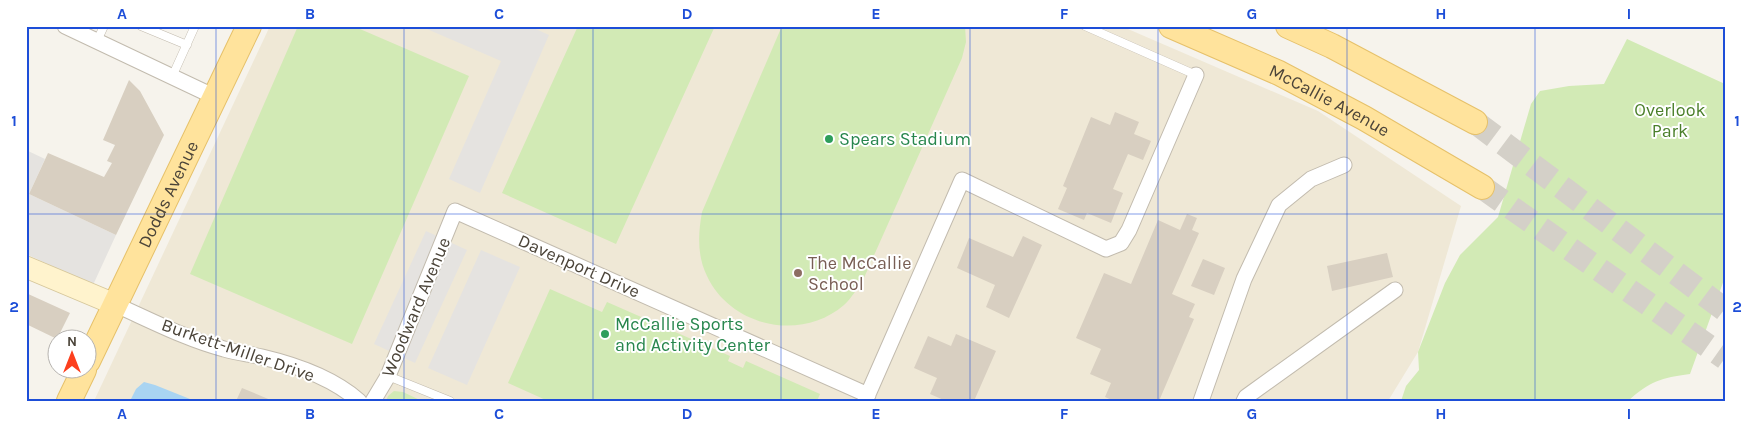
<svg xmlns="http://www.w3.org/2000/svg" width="1751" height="427" font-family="Karla,sans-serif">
<rect width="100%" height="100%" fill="#f6f3ec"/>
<path fill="#efe8d6" d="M270,26H1121L1318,111L1461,206L1418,352L1388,401H94Z"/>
<path fill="#d2eab5" d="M298,26H353L469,76L352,344L190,274Z
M578,26H715L616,244L502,193Z
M782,26H965L966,42L962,58L863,280C857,288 852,298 844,305C801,342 731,327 707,276C697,256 698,234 702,212Z
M1627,39L1725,84V277L1690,374C1661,378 1650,381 1628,401H1401L1406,386L1419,370L1418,352L1445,283L1460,255L1498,217L1531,104L1540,91L1569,86L1604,84Z
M550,289L602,312L607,302L730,356L728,361L743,368L746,361L820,394L817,401H548L508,383Z
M394,391L403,392L422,401H386L388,396Z"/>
<path fill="#e5e3e0" d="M420,26H529L549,35L480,193L449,179L501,61Z
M26,150L45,159L29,194L116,235L93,285L26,254Z
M426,231L467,250L415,363L374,344Z
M481,250L520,267L467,385L428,368Z"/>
<path fill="#a9d4f2" d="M144,382L155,385L195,401H130L136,389Z"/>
<path fill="#d8cfc1" d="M129,80L140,91L164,135L116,235L29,194L48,153L104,177L112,163L107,161L115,145L103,140Z
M1115,112L1139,122L1134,134L1151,141L1143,160L1128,154L1113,189L1123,193L1111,223L1087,213L1084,220L1058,209L1067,188L1063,186L1091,117L1110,125Z
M1187,214L1197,218L1192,230L1199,233L1172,294L1195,304L1189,317L1194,319L1159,401H1114L1105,397L1111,383L1090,374L1101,349L1076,338L1104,273L1131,284L1158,220L1180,230Z
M1023,236L1042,245L1009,318L986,307L995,285L957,268L969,238L1013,257Z
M1387,253L1393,277L1332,291L1327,266Z
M1203,259L1225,268L1214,295L1191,286Z
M26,293L70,313L57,339L26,324Z
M956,334L996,351L974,401H946L930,394L937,378L914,368L928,336L951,346Z
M242,388L273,401H236Z"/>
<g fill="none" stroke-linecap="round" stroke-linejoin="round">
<path stroke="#d4d0c8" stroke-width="24" stroke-dasharray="24 12" stroke-linecap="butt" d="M1475,122L1725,310
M1482,187L1725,358"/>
<g stroke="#c2bbae" stroke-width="9">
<path id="service" d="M141,26L187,45
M1085,26L1196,75
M97,41L104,26
M172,77L195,26
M388,376L450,401"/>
</g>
<g stroke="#c2bbae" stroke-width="17">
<path id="minor" d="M65,26L215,97
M114,304C150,320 186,339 224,349C237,353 250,354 262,357C296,365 333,378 359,401
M373,401L388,376L455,211L868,395
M865,401L962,180L1106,249L1121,243L1129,230L1196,75
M1201,401L1244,279L1279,205L1311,179L1344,165
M1244,401L1246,397L1395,290"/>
</g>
<g stroke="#d6c79b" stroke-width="23">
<path id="secondary" d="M26,267L114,304"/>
</g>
<g stroke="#e6c16a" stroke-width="26">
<g id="primary">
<path id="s1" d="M1171,26L1279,73L1364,118L1482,187"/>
<path d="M1288,26L1332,46L1475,122"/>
<path id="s2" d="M88,361L249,26"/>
<path d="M69,401L84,370"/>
</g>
</g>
<use href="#service" stroke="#fff" stroke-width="8"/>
<use href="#minor" stroke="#fff" stroke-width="15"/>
<use href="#secondary" stroke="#fff3cd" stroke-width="21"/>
<use href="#primary" stroke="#ffe39c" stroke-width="24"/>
</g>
<path fill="none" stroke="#1d4ed8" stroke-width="1" stroke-opacity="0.55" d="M216,26V401M404,26V401M593,26V401M781,26V401M970,26V401M1158,26V401M1347,26V401M1535,26V401M26,214H1725"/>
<g fill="#2e9e5b" stroke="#fff" stroke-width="2">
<circle cx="829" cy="139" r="5"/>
<circle cx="605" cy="334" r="5"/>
</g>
<circle fill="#8d6e63" stroke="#fff" stroke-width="2" cx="798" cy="273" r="5"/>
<g text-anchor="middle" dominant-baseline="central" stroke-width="4" stroke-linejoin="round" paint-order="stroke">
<g font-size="18" fill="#4b4439" stroke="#fff">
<text stroke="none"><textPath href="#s1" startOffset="175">McCallie Avenue</textPath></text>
<text stroke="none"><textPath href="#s2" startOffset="185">Dodds Avenue</textPath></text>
<text transform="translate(579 266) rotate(24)">Davenport Drive</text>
<text transform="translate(416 307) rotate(-67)">Woodward Avenue</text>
<text transform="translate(238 350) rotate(19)">Burkett-Miller Drive</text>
</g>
<g font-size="18" fill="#4a7f2a" stroke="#fff">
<text x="1670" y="110">Overlook<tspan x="1670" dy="21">Park</tspan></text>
</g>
<g font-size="18" fill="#27864d" stroke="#fff" text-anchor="start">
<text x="839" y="139">Spears Stadium</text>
<text x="615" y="324">McCallie Sports<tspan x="615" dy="21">and Activity Center</tspan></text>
</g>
<g font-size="18" fill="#785e54" stroke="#fff" text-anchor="start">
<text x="808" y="263">The McCallie<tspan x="808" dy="21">School</tspan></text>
</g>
</g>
<rect width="1751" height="427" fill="none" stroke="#ffffff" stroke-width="55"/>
<g transform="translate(72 354)"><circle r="24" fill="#ffffff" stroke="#b7b4b0"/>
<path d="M0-4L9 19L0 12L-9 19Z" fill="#fc3f1d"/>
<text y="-8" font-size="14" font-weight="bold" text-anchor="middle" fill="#4b4439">N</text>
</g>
<rect x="28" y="28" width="1696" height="372" fill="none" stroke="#1d4ed8" stroke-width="2"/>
<g font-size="16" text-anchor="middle" font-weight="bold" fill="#1d4ed8">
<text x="122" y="19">A</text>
<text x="310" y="19">B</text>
<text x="499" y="19">C</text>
<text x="687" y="19">D</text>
<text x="876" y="19">E</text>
<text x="1064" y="19">F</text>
<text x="1252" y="19">G</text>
<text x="1441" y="19">H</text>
<text x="1629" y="19">I</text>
<text x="14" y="126">1</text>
<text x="1737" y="126">1</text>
<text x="14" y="312">2</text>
<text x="1737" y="312">2</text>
<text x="122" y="419">A</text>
<text x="310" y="419">B</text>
<text x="499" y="419">C</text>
<text x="687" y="419">D</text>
<text x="876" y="419">E</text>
<text x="1064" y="419">F</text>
<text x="1252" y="419">G</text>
<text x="1441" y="419">H</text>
<text x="1629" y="419">I</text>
</g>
</svg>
